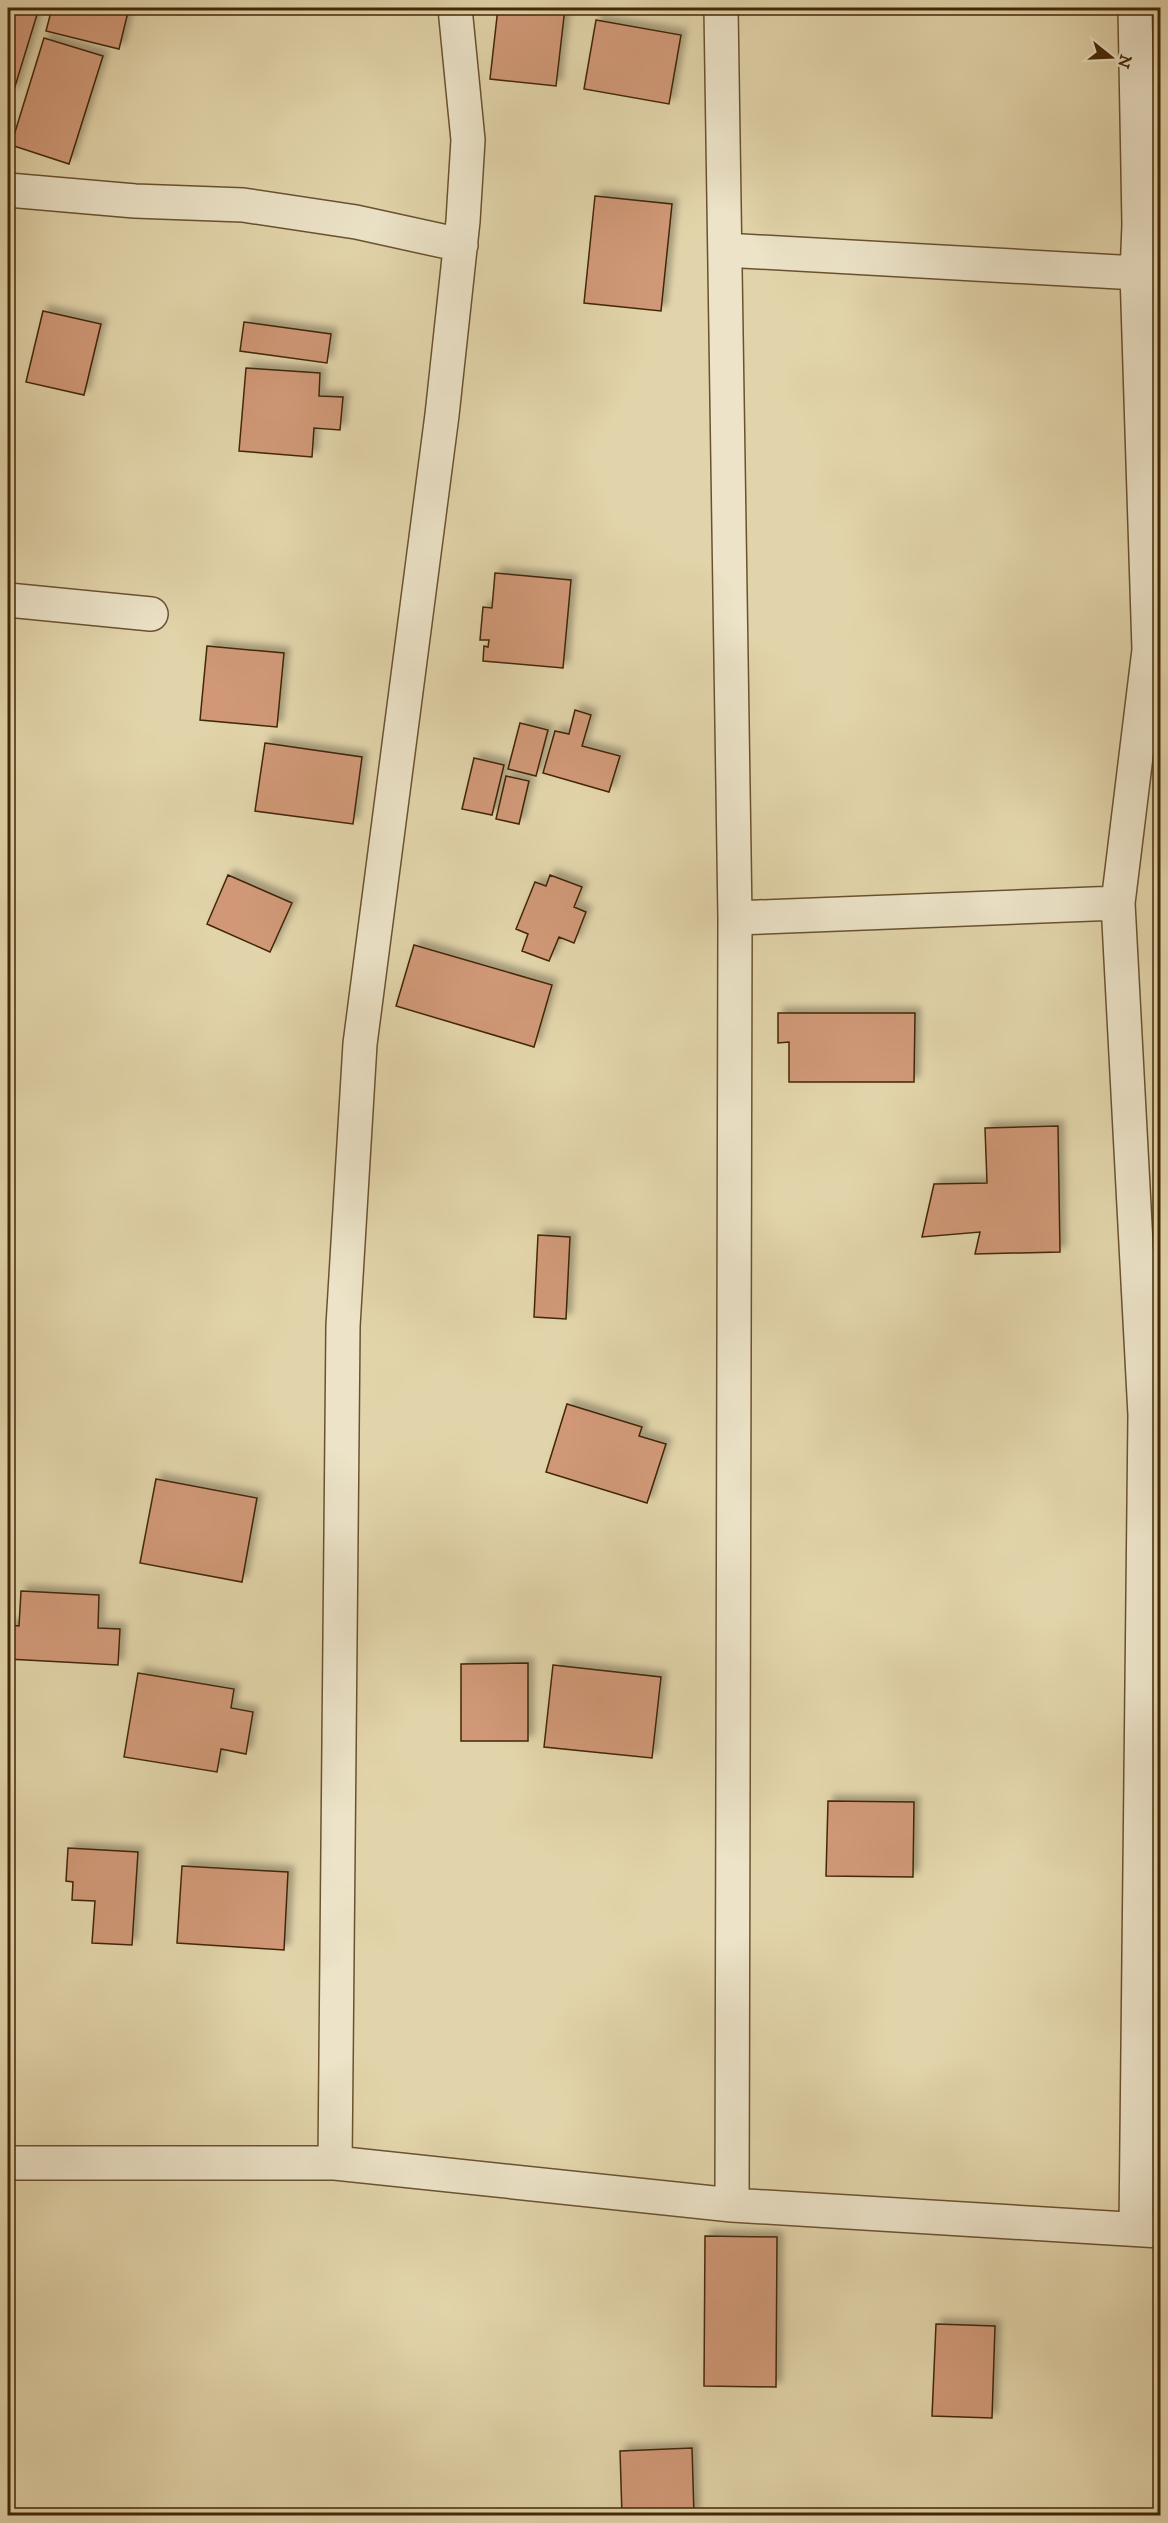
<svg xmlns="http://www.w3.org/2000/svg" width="1168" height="2523" font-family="'IM FELL DW Pica',serif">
<defs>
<filter id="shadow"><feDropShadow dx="5.5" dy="-5.5" stdDeviation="3" flood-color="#0004"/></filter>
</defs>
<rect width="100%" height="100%" fill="#e2d4aa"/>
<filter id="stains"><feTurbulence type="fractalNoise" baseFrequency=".00333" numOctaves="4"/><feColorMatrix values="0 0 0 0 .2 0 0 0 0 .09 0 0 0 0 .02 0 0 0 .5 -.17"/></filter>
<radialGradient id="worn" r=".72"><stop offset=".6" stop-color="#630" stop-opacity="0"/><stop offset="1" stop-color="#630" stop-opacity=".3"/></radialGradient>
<path fill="#d09877" stroke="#422707" stroke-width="1.5" filter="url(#shadow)" d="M8,8H39L13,93L8,92Z
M52,8H110L128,12L119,49L46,31Z
M498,8H565L556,86L490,79Z
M596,20L681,35L669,104L584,89Z
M44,38L103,56L69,164L11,145Z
M595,196L672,204L661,311L584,303Z
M43,311L101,324L84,395L26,382Z
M244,322L331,334L327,363L240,351Z
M246,368L320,373L319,396L343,397L340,430L314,428L312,457L239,451Z
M495,573L571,580L563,668L483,661L484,646L488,647L489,640H480L483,607L492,608Z
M207,646L284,653L277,727L200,720Z
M575,710L591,715L582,746L620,756L609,792L543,773L555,731L569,734Z
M520,723L548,730L536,776L508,769Z
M265,743L362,757L353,824L255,811Z
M474,758L504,765L492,815L462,809Z
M506,776L529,781L519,824L496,819Z
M228,875L292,903L270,952L207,924Z
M550,875L582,887L574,907L586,912L574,943L559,937L549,961L522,951L528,934L516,929L535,882L546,886Z
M414,945L552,985L534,1047L396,1006Z
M778,1013H915L914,1082H789V1042L778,1043Z
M1058,1126L1060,1252L975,1254L980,1232L922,1237L934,1184L987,1183L985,1128Z
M538,1235L570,1237L566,1319L534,1317Z
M567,1404L642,1427L639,1436L666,1444L647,1503L546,1472Z
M156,1479L257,1498L242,1582L140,1563Z
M21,1591L99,1595L98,1628L120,1629L118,1665L8,1659V1625L19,1626Z
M528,1663V1741H461V1664Z
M553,1665L661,1677L652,1758L544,1747Z
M138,1673L234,1689L231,1708L253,1712L246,1754L221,1749L217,1772L124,1757Z
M828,1801L914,1802L913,1877L826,1876Z
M68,1848L138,1852L132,1945L92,1943L95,1901L72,1900L73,1882L66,1881Z
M182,1866L288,1872L284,1950L177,1943Z
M705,2236L777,2237L776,2387L704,2386Z
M936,2324L995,2326L992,2418L932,2416Z
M692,2448L694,2515L622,2516L620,2451Z"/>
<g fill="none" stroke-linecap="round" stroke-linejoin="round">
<g stroke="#6a5230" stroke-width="36">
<path id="street" d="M721,8L735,918L732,2205
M1135,8L1139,225L1137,273L1149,650L1118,903L1145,1415L1136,2229
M8,190L135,201L243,205L356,222L461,245
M725,250L1137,273
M8,600L151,614
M735,918L1118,903
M8,2163H335L732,2205L1160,2231
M335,2163L343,1326L360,1044L442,415L463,221L468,140L455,8"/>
</g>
<use href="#street" stroke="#ece3c8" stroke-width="33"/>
</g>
<rect width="1168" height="2523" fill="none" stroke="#e2d4aa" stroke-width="30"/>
<rect x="9" y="9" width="1150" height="2505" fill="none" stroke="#422707" stroke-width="3"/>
<rect x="15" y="15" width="1138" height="2493" fill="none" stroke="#422707" stroke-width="1.5"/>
<g transform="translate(1111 57) rotate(108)" stroke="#ece3c8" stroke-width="4.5" paint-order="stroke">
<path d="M0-4.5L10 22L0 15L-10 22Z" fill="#422707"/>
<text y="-9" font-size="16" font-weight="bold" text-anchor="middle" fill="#422707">N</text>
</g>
<rect width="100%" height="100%" filter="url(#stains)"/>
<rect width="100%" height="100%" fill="url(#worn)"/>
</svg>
